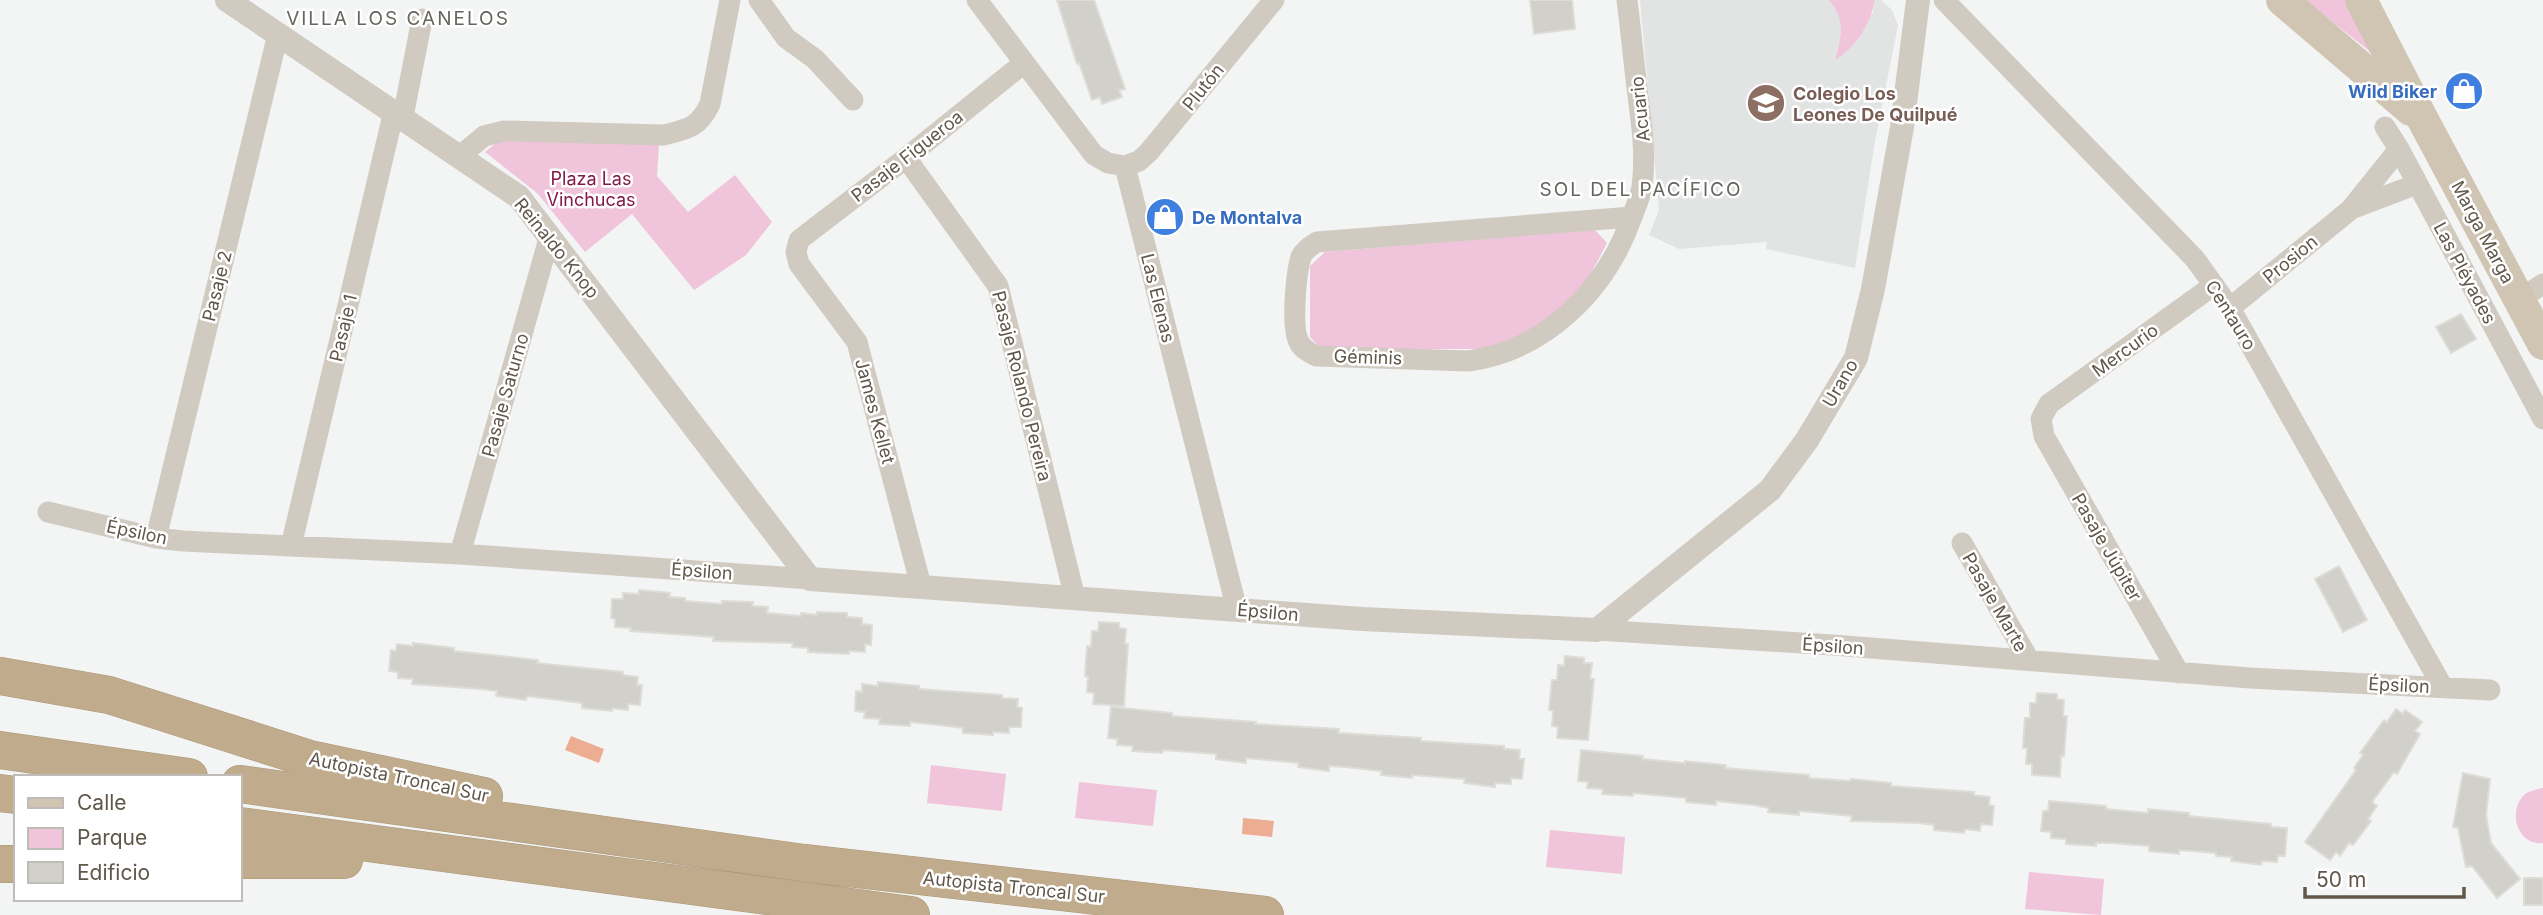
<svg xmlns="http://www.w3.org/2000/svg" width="2543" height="915" font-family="Inter,sans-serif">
<rect width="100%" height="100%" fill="#f3f5f5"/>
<path fill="#e2e4e3" d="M1640,0H1829L1839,13L1842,30L1835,59L1873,12L1875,0H1881L1892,10L1898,25L1874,147L1855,268L1766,249L1767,242L1679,249L1649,235L1659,210Z"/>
<path fill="#f0c4db" d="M1829,0H1875C1870,25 1856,47 1835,60C1841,34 1847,23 1829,0Z
M2305,0H2351L2389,72L2368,50Z
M502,138L659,145L657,176L688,212L735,175L772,222L746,255L694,290L632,214L585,252L537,193L485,152Z
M1595,230L1607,243L1582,291L1537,327L1489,349H1321L1310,337V266L1325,252Z
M931,765L1006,774L1002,811L927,803Z
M1079,782L1157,790L1153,826L1075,818Z
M2541,788H2543V843C2517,846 2507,810 2525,794C2529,791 2536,790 2541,788Z
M1550,830L1625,837L1622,874L1546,867Z
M2029,872L2104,879L2101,915L2025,909Z"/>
<path fill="#ecad92" d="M571,736L604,749L599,763L565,750Z
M1243,818L1274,821L1272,837L1242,834Z"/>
<path fill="#d2d0ca" stroke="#dedcd7" stroke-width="2" d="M1057,0H1094L1125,89L1119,90L1122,97L1102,104L1100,97L1092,100L1079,63L1077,64Z
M1530,0H1572L1575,29L1534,34Z
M2461,314L2476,339L2451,353L2436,327Z
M2339,566L2367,620L2343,632L2315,579Z
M639,590L670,593L669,597L685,598V601L722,604V601L753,602L752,606L768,607L767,613L801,616V613L817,615V612L847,613V617L862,618V624L872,625L871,645L865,644V652L849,651V654L808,652V648L792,647L793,643L713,641L714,637L630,631L631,628L615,627V619L611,618L612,599H623V593L639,594Z
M1099,622L1119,623V628L1126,629L1125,644H1128L1124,706L1093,704L1094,693L1087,692L1088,677L1085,676L1087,646L1091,647L1092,631H1098Z
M413,643L454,648V651L538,660L537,663L623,672V675L638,677L637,685H642L640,705L628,704V710L612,708V711L582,708V703L527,696L526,700L496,696L497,691L481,689L412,684L413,679L398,678V672L389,671L391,650L396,651L397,644L413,646Z
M1565,656L1584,658V663H1592L1590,679H1594L1588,740L1557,738L1558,727L1552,726L1553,711L1549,710L1552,680H1557L1558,665L1564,666Z
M878,682L919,686V689L1002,695V698L1018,699L1017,707L1022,708L1021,727H1009V733L993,732V735L963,733V728L947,726L910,722V726L879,724L880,719L864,718L865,712L855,711L856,691L862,692V684L878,686Z
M2037,693L2057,694V699L2064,700L2063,716H2067L2064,756H2061L2060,777L2032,775V764H2026L2027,748H2023L2025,718H2030V703H2036Z
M1111,707L1172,713V716L1256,722L1255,724L1339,729L1338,733L1421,738V741L1504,746V749L1520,750L1519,759H1524L1522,779L1511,778V784L1495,783V787L1464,783L1465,779L1412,775V778L1381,775L1382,771L1345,767L1329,766V771L1298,767L1299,763L1246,758V763L1216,759V754L1163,750L1162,753L1132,751L1133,746L1117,745L1118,739L1108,738Z
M2396,709L2403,714L2405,710L2422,722L2415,731L2420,734L2397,774L2394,772L2372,802L2377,806L2368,819L2371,821L2353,845L2349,843L2340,856L2336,852L2330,860L2305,842L2356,770L2354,768L2363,755L2360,753L2384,720L2387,722Z
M1581,750L1643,756L1642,759L1685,763V761L1726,765L1725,768L1809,775V778L1850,781L1851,779L1891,783V786L1974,792V795L1990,797L1989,805L1994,806L1992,825L1981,824L1980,831L1965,829L1964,833L1934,830V825L1919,823L1851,821L1852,816L1821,813L1799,811V815L1768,812L1769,808L1753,805L1716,801V805L1686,802V798L1633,793V796L1602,794L1603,789L1587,788L1588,782L1578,781Z
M2463,773L2490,779L2486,815L2491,843L2520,879L2497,898L2472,866L2466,867L2458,828L2453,827Z
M2049,801L2106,806V809L2148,813V809L2189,813V816L2271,824V827L2287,828L2285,856H2278L2277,862L2262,861L2261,865L2231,861L2232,857L2216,856V853L2179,850V854L2149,851V846L2112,843H2096V846L2066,844V839L2051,838V832L2041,831L2043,811H2048Z
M2524,878H2543V905H2524Z"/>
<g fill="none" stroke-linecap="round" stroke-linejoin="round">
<g stroke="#ac9777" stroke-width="38">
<path id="motorway" d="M0,676L109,695L310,759L484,796
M0,750L189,777
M240,784L804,863L1265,915
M0,793L16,795
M240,826L911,915
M240,860H344
M0,864H16"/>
</g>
<path stroke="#d1cac1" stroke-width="21" d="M759,0L786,38L815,59L853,100
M977,0L1094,155L1108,163L1125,166
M1627,0C1631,32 1634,64 1638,96C1642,126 1646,156 1642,187C1640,198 1634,211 1630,222C1604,292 1544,351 1468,361L1316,356C1309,352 1302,349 1299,342C1291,328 1296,273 1301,257C1304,250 1310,246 1317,242L1632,217
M1944,0L2195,259L2230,308L2442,686
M403,117L422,19
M2385,127L2399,149L2543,419
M460,156L484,136L504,131L664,135C689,129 699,127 710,104L730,0
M906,158L998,286L1075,598
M1125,166L1237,610
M1125,166L1139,161L1148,153L1274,0
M2354,208L2417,184
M2519,300L2543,284
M2230,308L2350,210L2399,149
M48,512L156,538L183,541L460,554L810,579
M156,538L278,34
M1962,543L2029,660
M291,546L394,111
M460,554L550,235
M921,586L857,342L799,264L796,252L799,240L906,158L1024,63
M1597,630L1833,645L2250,678L2490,690
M2179,673L2044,436L2041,419L2049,404L2214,285"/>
<path stroke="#d1cac1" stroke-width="24" d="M227,0L519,197L810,579L1362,619L1597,630L1770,490L1807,440L1856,358L1873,289L1902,127L1918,0"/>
<path stroke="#d0c4b3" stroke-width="32" d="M2282,0L2411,110
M2361,0L2423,120L2543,344"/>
<use href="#motorway" stroke="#c0ab8c" stroke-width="37"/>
</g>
<defs>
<g id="shop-disc" transform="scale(2.0125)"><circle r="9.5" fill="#3f7fe0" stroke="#fff"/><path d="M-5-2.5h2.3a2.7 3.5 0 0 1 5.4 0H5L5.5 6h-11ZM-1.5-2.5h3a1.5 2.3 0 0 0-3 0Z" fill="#fff"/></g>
<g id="school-disc" transform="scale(2.0125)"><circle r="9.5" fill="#8d6e63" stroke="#fff"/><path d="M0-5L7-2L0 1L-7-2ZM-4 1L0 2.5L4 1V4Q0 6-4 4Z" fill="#fff"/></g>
</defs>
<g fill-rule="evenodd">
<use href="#shop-disc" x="2464" y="91"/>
<use href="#school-disc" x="1766" y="103"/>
<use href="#shop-disc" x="1165" y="217"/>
</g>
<g text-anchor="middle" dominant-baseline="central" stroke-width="5" stroke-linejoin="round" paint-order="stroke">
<g font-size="18" fill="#60574a" stroke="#fff">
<text transform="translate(1203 87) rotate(-51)">Plutón</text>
<text transform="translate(1640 109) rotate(-96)">Acuario</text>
<text transform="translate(907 156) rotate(-38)">Pasaje Figueroa</text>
<text transform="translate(2483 232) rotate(62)">Marga Marga</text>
<text transform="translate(557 248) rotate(51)">Reinaldo Knop</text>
<text transform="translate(2290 259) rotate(-39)">Prosion</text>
<text transform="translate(2465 273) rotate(62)">Las Pléyades</text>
<text transform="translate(217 286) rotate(-76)">Pasaje 2</text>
<text transform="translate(1158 298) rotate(76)">Las Elenas</text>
<text transform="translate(2231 315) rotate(58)">Centauro</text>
<text transform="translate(343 328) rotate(-77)">Pasaje 1</text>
<text transform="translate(2125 350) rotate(-36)">Mercurio</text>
<text transform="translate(1368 357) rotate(2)">Géminis</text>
<text transform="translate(1840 383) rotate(-60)">Urano</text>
<text transform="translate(1022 386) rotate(76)">Pasaje Rolando Pereira</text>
<text transform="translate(505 395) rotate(-74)">Pasaje Saturno</text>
<text transform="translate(875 411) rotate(75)">James Kellet</text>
<text transform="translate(137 532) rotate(12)">Épsilon</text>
<text transform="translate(2107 547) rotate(60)">Pasaje Júpiter</text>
<text transform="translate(702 571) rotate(4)">Épsilon</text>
<text transform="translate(1995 602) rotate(60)">Pasaje Marte</text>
<text transform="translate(1268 612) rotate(5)">Épsilon</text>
<text transform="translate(1833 646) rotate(4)">Épsilon</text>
<text transform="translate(2399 685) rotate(3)">Épsilon</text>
<text transform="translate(399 777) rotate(12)">Autopista Troncal Sur</text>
<text transform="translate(1014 887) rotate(6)">Autopista Troncal Sur</text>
</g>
<g font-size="18" font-weight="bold" fill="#366cbe" stroke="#fff" text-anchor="end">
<text x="2437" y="91">Wild Biker</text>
<text x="1192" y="217" text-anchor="start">De Montalva</text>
</g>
<g font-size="18" font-weight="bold" fill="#785e54" stroke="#fff" text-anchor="start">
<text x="1793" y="93">Colegio Los<tspan x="1793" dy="21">Leones De Quilpué</tspan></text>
</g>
<g font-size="18" fill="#831a45" stroke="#fff">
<text x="591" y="178">Plaza Las<tspan x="591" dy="21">Vinchucas</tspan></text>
</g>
<g font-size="19" letter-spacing="2" fill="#68655f" stroke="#fff">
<text x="398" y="18">VILLA LOS CANELOS</text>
<text x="1641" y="189">SOL DEL PACÍFICO</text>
</g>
</g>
<rect x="14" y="775" width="228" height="126" fill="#ffffff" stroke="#bfbcb7" stroke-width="2"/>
<rect x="28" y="798" width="35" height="10" fill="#d0c4b3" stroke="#bfbcb7" stroke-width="2"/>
<text x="77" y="810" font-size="21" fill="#60574a">Calle</text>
<rect x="28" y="828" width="35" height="21" fill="#f0c4db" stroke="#bfbcb7" stroke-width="2"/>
<text x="77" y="845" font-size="21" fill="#60574a">Parque</text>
<rect x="28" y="862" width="35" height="21" fill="#d2d0ca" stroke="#bfbcb7" stroke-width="2"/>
<text x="77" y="880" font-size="21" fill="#60574a">Edificio</text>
<path d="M2305 887v10h159v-10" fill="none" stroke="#60574a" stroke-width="3.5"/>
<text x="2316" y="887" font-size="21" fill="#60574a" stroke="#ffffff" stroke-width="5" paint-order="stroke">50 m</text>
</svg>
